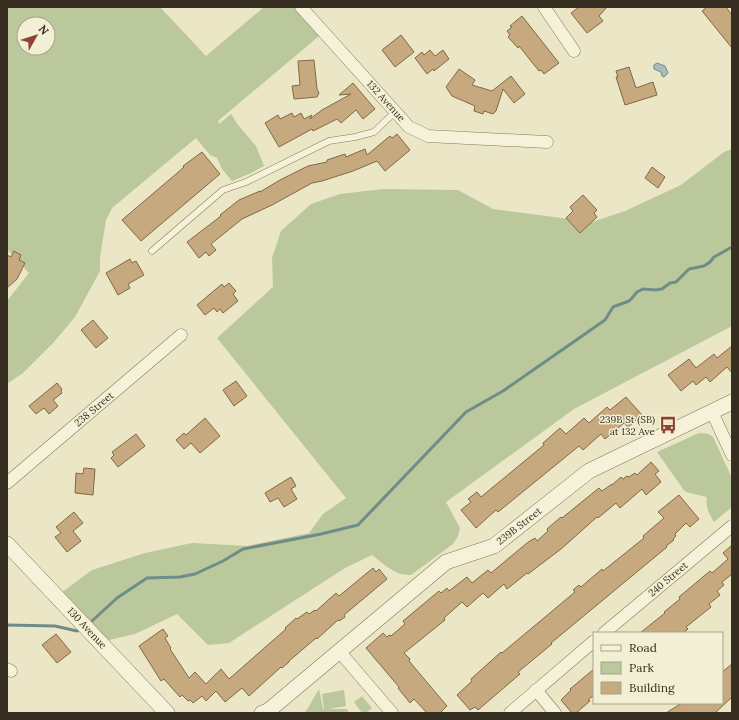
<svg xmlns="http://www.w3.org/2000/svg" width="739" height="720" font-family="Lora,serif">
<rect width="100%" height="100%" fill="#ebe6c6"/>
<path fill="#bbc89b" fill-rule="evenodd" d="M7,7H160L206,56L264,7H294L319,36L218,121L219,124L231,114L238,125L256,146L264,166L249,174L232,181L222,169L217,158L210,155L196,138L112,208L106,220L100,257V271L75,317L54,342L23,373L7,384V301L29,273L7,249ZM24,24H48V48H24Z
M732,149V326L574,409L446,502L460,528L458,536L453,544L411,575C395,576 384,564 372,555L345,568L229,643L208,645L177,614L135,634L100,642L57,596L92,570L145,553L192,543L247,546L309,533L323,514L346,498L217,338L273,287L272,258L281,231L311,204L340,194L383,189L458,190L493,209L592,222L625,211L681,185L724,152Z
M699,433L709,434L713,437L732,478V507L714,522C710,515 705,507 707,499L706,497L686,492L683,489L657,452Z
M319,689L323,709H324L322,694L344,690L346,706L329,709H347L349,713H304L308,708Z
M362,696L372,708L366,713H362L354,702Z"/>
<path fill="#a7bfbc" stroke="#6f8c8a" d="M657,63L665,66L668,73L664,77L662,76L661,72L654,69V65Z"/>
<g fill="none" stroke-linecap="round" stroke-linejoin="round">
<path stroke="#6f8c8a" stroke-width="3" d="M92,621L117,598L147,578L180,577L195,574L223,561L243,549L321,534L358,525L466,412L503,391L572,343L605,320L613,307L629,301L632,298L637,292L643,289L656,290L662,289L670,283L676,282L689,269L704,266L710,262L714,257L732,247
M7,625L55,626L77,631L79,630"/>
</g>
<path fill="#c6a97f" stroke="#826845" d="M579,7H607L599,16L603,21L587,33L571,13Z
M707,7H726L732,15V48L702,11Z
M522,16L559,63L544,74L541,70L539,71L519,46L518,48L508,37L510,35L507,31L512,27L510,26Z
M401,35L414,52L395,67L382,50Z
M430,50L435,56L443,50L449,59L434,71L433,69L427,74L415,58L422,52L424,55Z
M314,60L317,89L319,93L317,97L294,99L292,86L300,85L298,61Z
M629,67L636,88L653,82L657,95L625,105L616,77H618L616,71Z
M459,69L475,80L472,85L492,91L511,76L525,94L514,103L503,89L496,111L493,114L484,111L483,114L474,111L475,106L452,96L446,87Z
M353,83L375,109L363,119L356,110L341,123L337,119L313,131L312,129L279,147L265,123L278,115L280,119L292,113L294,117L301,113L304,119L312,115L310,119L322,110L351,94L339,95Z
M397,134L410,150L385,171L377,161L353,171L322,181L312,183L272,205L242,219L211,244L216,250L209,256L206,252L199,258L187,242L221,216L220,215L239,200L260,191V192L280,180L308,166L327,162V160L345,154L346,157L365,149L367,155L390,136L392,138Z
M202,152L220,174L141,241L122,220L176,174L184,167L183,166Z
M652,167L665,177L658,188L645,178Z
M583,195L597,210L594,213L597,217L580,233L566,218L573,211L570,207Z
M14,251L21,255L19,260L25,263L17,279L7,288V255L11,257Z
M130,259L132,263L136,261L144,275L128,284L130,288L118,295L106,273Z
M229,283L236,291L233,294L238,301L223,313L220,309L217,312L214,308L205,315L197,305L222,284L224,287Z
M93,320L108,338L96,348L81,330Z
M732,346V373L727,367L710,382L706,377L696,385L693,381L681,391L668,375L689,359L696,368L714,354L717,358Z
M236,381L247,396L234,406L223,390Z
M57,383L62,389L61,391L62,393L53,400L58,406L49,414L44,408L36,414L29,406Z
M626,397L642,415L628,427L624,423L605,439L601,434L583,450L579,446L498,512L496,510L476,528L461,510L471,502L468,499L477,492L481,497L544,445L543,443L560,428L566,434L584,418L589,423L607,407L610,410Z
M205,418L220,436L200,453L191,443L184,449L176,440L184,433L186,435Z
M136,434L145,446L118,467L111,458L114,455L112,452Z
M651,462L659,471L655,474L661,482L646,495L642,489L620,508L616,503L598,518L597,517L561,549L528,574L527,573L507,589L504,584L488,598L483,593L467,607L462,602L444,618L445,620L404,653L410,659L409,661L447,706L440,713H427L414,699L410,703L398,688L399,687L366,648L383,633L387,637L389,635L391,636L405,624L403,621L439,591L441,593L447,588L449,591L467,577L472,583L488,570L491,573L527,543L535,538L537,541L548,531L547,529L561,517L562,518L599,488L602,491L612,484V485L621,477L623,479L627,476L629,477L635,473L637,475Z
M84,468L95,469L93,495L75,493L76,473L83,474Z
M291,477L296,486L291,489L297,499L284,507L278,498L270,502L265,493Z
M679,495L699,519L690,527L686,523L675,534L676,536L673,539L674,540L666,546L667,547L551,643L552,644L518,672L520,674L478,710L475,707L470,710L457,695L472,681L471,679L501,652L502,653L575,592L573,590L579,585L581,587L602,569L603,571L644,538L643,536L664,518L658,512Z
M74,512L83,523L73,531L81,541L67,552L55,537L61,533L56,527Z
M732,545V574L722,582L724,585L717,591L720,595L709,604L711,607L686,627L688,629L683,633H640L665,613L664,612L680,599L679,597L710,571L712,573L728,559L723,553Z
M373,568L376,572L379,569L387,579L344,615L345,617L339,621L338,620L317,639L316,638L289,661V662L282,668L281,667L249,696L242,688L225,702L216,691L206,701L202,696L193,703L190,700L188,701L182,695L180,697L164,679L161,681L139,646L163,629L168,636L165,638L171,648L170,649L189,678L195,672L206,684L221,669L229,679L286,629L285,628L296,618L297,619L307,612L309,614L315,610L316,611L336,593L339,596Z
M56,634L71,652L57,663L42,645Z
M732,664V697L715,713H666L682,703H722V672Z
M594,669V695L588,700L590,701L576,713H572L561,700L571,690L570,689Z"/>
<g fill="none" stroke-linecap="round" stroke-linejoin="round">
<g stroke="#85795d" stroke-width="7">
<path id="service" d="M152,251L223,190L246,182L329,141L355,137L374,132L395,112"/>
</g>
<g stroke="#85795d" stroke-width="13">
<path id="minor" d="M301,7L409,127L428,136L547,142
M544,7L574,51
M712,412L732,455
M7,483L181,335
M604,633L732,526
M339,651L392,713
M7,669L11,671
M536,690L555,713
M510,713L594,641"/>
</g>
<g stroke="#85795d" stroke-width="16">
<path id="tertiary" d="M7,544L167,713
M262,713L268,711L446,562L494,546L589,471L732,402"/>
</g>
<use href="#service" stroke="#f6f2d9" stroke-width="6"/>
<use href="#minor" stroke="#f6f2d9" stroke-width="12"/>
<use href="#tertiary" stroke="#f6f2d9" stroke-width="15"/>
</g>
<defs>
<g id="bus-bare" transform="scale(1.38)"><path d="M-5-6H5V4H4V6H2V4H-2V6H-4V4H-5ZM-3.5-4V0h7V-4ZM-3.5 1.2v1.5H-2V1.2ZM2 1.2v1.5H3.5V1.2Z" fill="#8f4232" stroke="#f3efd5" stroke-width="2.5" paint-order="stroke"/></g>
</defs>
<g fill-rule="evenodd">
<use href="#bus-bare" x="668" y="425"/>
</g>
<g text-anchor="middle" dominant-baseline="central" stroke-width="3" stroke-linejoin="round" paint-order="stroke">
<g font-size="10" fill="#362e20" stroke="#f3efd5">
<text transform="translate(386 101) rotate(48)">132 Avenue</text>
<text transform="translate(94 409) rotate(-40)">238 Street</text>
<text transform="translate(519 526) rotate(-38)">239B Street</text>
<text transform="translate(668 579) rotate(-40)">240 Street</text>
<text transform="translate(87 628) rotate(47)">130 Avenue</text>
</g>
<g font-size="10" fill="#362e20" stroke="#f3efd5" text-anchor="end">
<text x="655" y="419">239B St (SB)<tspan x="655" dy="12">at 132 Ave</tspan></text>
</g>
</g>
<rect width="739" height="720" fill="none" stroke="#362e20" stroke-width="16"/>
<rect x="593" y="632" width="130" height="72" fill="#f3efd5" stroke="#a7a28d"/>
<rect x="601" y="645" width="20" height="6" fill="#f6f2d9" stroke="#a7a28d"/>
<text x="629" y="652" font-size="12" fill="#362e20">Road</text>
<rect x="601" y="662" width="20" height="12" fill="#bbc89b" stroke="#a7a28d"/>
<text x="629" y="672" font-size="12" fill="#362e20">Park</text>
<rect x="601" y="682" width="20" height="12" fill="#c6a97f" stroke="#a7a28d"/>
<text x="629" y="692" font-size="12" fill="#362e20">Building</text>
<g transform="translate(36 36) rotate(51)"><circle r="19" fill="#f3efd5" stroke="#a7a28d"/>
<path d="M0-3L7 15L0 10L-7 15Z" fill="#8f4232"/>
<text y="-6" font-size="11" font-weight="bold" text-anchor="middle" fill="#362e20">N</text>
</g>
</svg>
